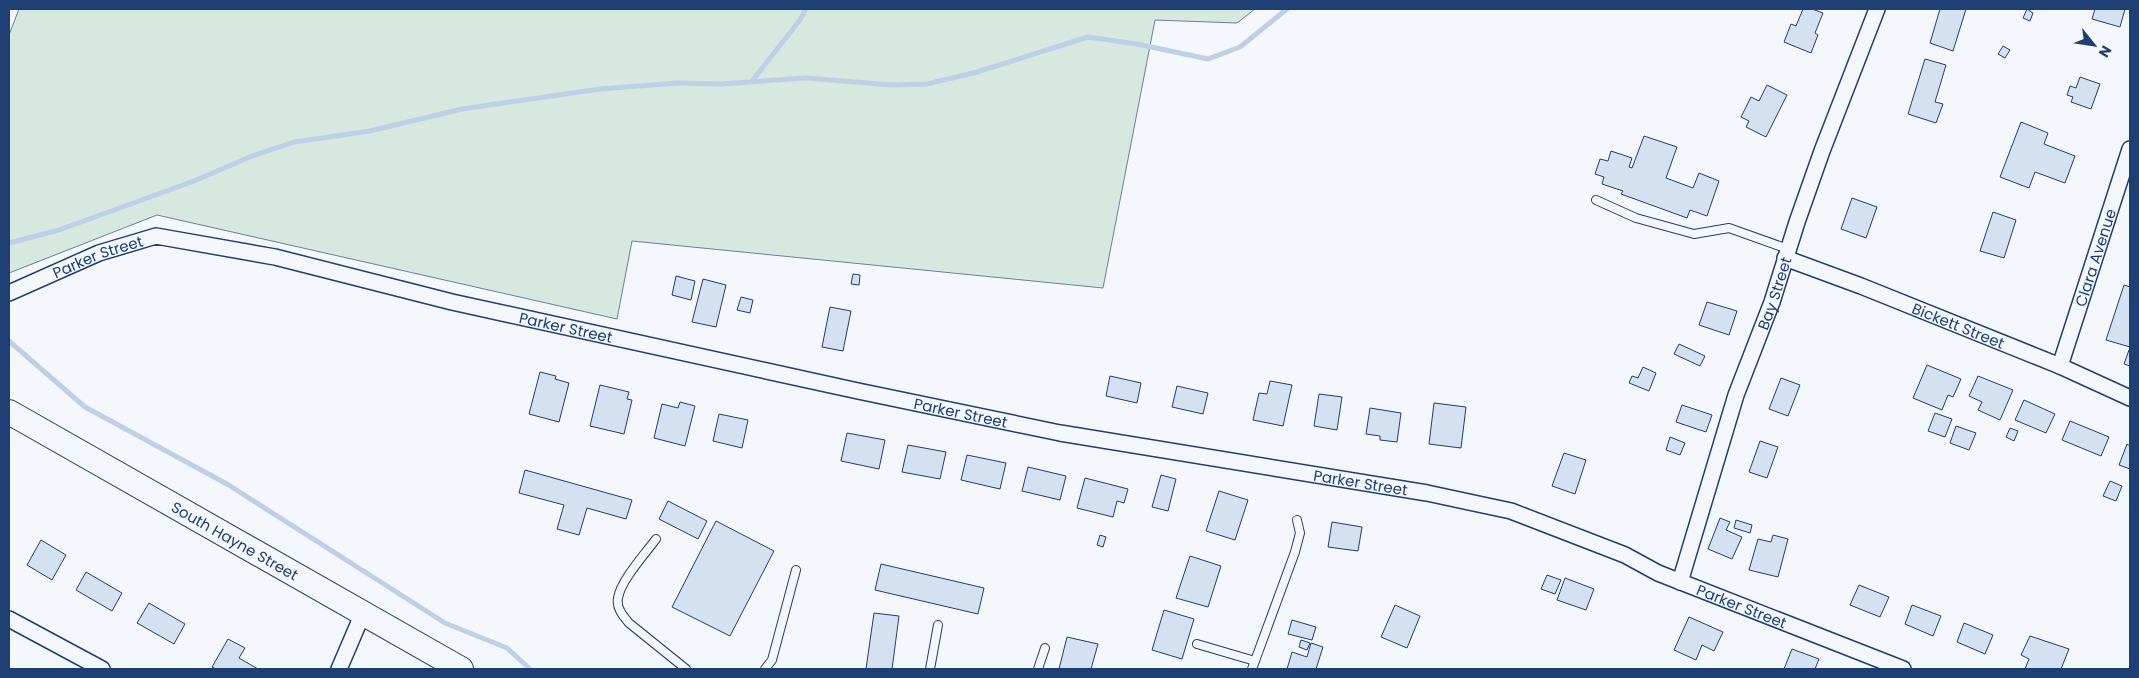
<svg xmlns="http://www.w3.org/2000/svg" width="2139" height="678" font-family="Poppins,sans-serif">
<rect width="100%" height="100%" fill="#f4f7fb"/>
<path fill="#d7e8df" stroke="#687fa3" d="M19,9H1255L1237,23L1155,20L1103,288L632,241L617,319L157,215L9,273V35Z"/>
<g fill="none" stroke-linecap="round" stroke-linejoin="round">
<path stroke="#bed0e5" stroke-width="5" d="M752,81L800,20L806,9
M9,243L59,230L194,181L252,156L294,142L370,131L462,109L600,89L677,83L721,84L806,78L892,85L927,84L977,72L1088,37L1137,44L1208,59L1240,47L1287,9
M9,341L85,407L227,484L445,623L507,648L530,669"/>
</g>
<path fill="#d5e0f0" stroke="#1d3f73" d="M1803,9H1812L1823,13L1815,33L1818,35L1811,53L1784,42L1791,24L1796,26Z
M1940,9H1966L1953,51L1930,43Z
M2027,9L2033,13L2030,21L2023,18Z
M2095,9H2125L2120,27L2092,19Z
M2003,46L2010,50L2005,58L1998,54Z
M1925,59L1946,65L1935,102L1943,104L1936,123L1908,114Z
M2080,77L2100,84L2091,109L2071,102L2073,97L2067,95L2070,86L2076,88Z
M1767,85L1787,95L1766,137L1746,127L1749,121L1741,117L1751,97L1759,101Z
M2021,122L2048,133L2044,144L2075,156L2065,183L2035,172L2029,188L2000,177Z
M1644,136L1677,147L1666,178L1693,188L1699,173L1719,181L1707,216L1690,210L1687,218L1621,194L1623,191L1602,184L1604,177L1595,174L1600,159L1608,161L1611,151L1632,158L1629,167L1632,168Z
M1852,198L1877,207L1866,238L1841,229Z
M1993,212L2016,220L2004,258L1980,251Z
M853,274L860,275L859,285L851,284Z
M676,276L695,281L691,300L672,295Z
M703,279L726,285L716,327L692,322Z
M2124,285L2130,287V347L2106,340Z
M741,297L753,300L750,313L737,310Z
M1707,302L1737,311L1729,335L1699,325Z
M830,307L851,311L843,351L822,347Z
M1679,344L1705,356L1700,366L1674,354Z
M2129,350L2130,351V366L2124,364Z
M1927,365L1961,379L1953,397L1948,395L1942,410L1913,398Z
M1643,367L1656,373L1649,391L1629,383L1632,376L1638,378Z
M540,372L556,376L555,379L569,383L559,422L529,414Z
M1110,376L1141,383L1137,403L1106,396Z
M1978,376L2013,390L2000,420L1978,410L1982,402L1969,396Z
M1781,378L1800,385L1788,416L1769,409Z
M1270,381L1292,385L1283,426L1253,420L1259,393L1267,394Z
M600,385L629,392L627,399L632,400L624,434L590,426Z
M1177,386L1208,393L1203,414L1172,407Z
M1319,394L1342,397L1337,430L1314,426Z
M2024,400L2055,414L2046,433L2015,420Z
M680,402L695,406L685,446L654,438L662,404L678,408Z
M1434,403L1466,407L1461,448L1429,444Z
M1682,405L1712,415L1706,432L1676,422Z
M1370,408L1401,413L1397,442L1380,440V436L1366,434Z
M1935,413L1952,419L1945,437L1928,431Z
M719,414L748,420L742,448L713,441Z
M2070,421L2109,437L2101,456L2062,440Z
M1956,426L1976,433L1969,450L1950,443Z
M2010,428L2018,431L2014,441L2006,437Z
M847,433L885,440L879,469L841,461Z
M1670,437L1685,443L1680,455L1666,450Z
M1760,441L1778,447L1767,478L1749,472Z
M2127,444L2130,446V469L2119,465Z
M908,445L946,452L940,479L902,472Z
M1564,453L1586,460L1575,494L1552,486Z
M967,455L1006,463L1000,489L961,480Z
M1028,467L1066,476L1060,500L1022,491Z
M525,470L632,500L626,519L587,508L579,535L557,529L564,505L519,493Z
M1161,475L1176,479L1168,511L1152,507Z
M1085,478L1128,489L1124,503L1117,501L1113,517L1077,508Z
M2110,481L2122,486L2116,501L2103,496Z
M1219,491L1248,500L1235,540L1206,531Z
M668,501L707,521L698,539L659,519Z
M1720,518L1730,522L1726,530L1742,537L1732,559L1708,549Z
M1736,520L1752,525L1750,533L1734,528Z
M716,521L774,551L730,636L672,607Z
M1332,522L1362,527L1358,551L1328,547Z
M1100,535L1106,537L1103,547L1097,545Z
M1773,535L1788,539L1778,577L1749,570L1758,539L1771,542Z
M41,540L66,555L52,580L27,565Z
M1190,556L1221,566L1208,607L1176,598Z
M881,564L984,588L978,614L875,590Z
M86,572L122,593L112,611L76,590Z
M1547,575L1561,580L1555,594L1541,589Z
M1565,578L1594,589L1586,610L1557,600Z
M1859,585L1889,597L1880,617L1850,605Z
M149,603L185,624L174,644L137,623Z
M1395,605L1420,616L1407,648L1381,637Z
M1912,605L1941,616L1933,636L1905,624Z
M1164,610L1194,619L1182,659L1152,650Z
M874,613L899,616L892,669H866Z
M1689,617L1723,632L1714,651L1702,645L1696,660L1674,650Z
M1292,620L1316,627L1312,640L1288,634Z
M1964,623L1993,635L1985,654L1957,642Z
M2030,636L2069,649L2061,669H2025L2029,659L2021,655Z
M1067,637L1098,644L1091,669H1059Z
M228,639L245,648L239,658L258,669H216L212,667Z
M1301,640L1310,643L1307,650L1299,647Z
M1311,643L1323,647L1316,669H1287L1292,652L1307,657Z
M1792,649L1819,659L1815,669H1784Z"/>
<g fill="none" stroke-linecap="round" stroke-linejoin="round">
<g stroke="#1d3f73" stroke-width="10">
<path id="service" d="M1596,200L1636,218L1694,234L1729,228L1788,249
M656,539C645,554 621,580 618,598C616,608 623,616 629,623L686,669
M1197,644L1255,661
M765,669L772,660L796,570
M930,669L938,625
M1038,669L1045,648
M1252,669L1295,552L1300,533L1297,520"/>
</g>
<g stroke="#1d3f73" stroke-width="18">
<g id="minor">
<path id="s1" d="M1785,258L1861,286L2060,366L2130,398"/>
<path id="s2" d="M9,293L99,253L156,236L275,257L452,302L858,391L1060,433L1427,493L1511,511L1625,555L1658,573L1903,669"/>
<path id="s3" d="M2060,366L2130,149"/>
<path id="s4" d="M1680,582L1736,395L1772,302L1797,222L1822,151L1877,9"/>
<path d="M9,619L102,669"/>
<path d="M339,669L363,613"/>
</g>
</g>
<g stroke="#1d3f73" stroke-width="26">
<g id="primary">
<path id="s5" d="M9,412L461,669"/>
</g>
</g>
<use href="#service" stroke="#f4f7fb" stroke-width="8"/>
<use href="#minor" stroke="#f4f7fb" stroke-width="15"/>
<use href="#primary" stroke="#f4f7fb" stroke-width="24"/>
</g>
<g text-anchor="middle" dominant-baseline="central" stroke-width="4" stroke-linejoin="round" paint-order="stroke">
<g font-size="15" fill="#1d3f73" stroke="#f4f7fb">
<text stroke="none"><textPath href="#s2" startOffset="96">Parker Street</textPath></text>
<text stroke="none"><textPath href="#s3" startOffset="114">Clara Avenue</textPath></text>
<text stroke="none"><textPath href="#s4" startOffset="304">Bay Street</textPath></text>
<text stroke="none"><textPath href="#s1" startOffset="186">Bickett Street</textPath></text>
<text stroke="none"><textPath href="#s2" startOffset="578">Parker Street</textPath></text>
<text stroke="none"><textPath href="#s2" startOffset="982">Parker Street</textPath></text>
<text stroke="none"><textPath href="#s2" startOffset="1388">Parker Street</textPath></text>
<text stroke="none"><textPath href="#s5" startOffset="260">South Hayne Street</textPath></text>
<text stroke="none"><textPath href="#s2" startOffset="1791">Parker Street</textPath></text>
</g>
</g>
<rect width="2139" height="678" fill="none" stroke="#1d3f73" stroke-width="20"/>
<g transform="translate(2094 45) rotate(120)" stroke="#f4f7fb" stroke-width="4" paint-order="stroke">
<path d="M0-4L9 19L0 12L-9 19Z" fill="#1d3f73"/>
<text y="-8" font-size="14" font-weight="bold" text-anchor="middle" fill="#1d3f73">N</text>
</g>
</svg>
